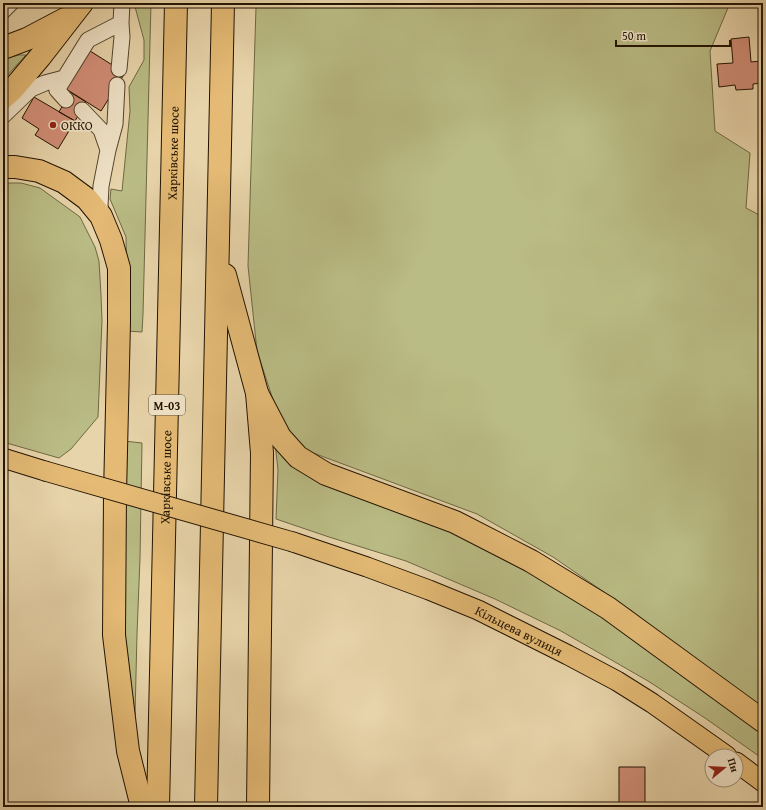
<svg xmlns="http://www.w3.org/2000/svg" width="766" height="810" font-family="'Gentium Book Plus',serif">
<rect width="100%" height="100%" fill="#e8d4aa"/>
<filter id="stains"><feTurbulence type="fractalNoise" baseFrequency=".005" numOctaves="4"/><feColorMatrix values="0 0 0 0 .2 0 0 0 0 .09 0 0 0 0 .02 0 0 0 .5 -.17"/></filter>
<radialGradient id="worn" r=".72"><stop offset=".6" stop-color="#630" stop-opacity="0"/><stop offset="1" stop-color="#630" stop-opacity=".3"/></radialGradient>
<path fill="#babc85" stroke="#6e6843" d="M134,3H151L143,314L142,332L126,331L127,290L126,237L110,199L111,189L122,191L130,111L129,87L144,60V40Z
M266,3H730L710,51L715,131L750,153L746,208L763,217V711L633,612L553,557L477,514L308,451L281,424L257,351L248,266L256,7Z
M19,55H26L3,80V59Z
M3,183H21L40,188L80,217L95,247L99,261L101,295L102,321L98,417L71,449L59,458L3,442Z
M124,441L142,443L140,558L137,634L135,715L122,640Z
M275,443L527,568L604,614L763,731V759L705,718L648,681L561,631L495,599L406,561L329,537L276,519L278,470Z"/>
<path fill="#d28e77" stroke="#211301" d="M749,37L751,62L761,61L763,83L753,84V89L736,90L735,85L719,87L717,64L733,63L731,39Z
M79,44L125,73L101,111L55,82Z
M70,92L86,102L75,121L59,112Z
M34,97L75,121L58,149L35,135L39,129L22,118Z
M619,767H645V807H619Z"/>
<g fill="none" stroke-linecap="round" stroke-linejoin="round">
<g stroke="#53432b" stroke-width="17">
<path id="minor" d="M3,11L11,3
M119,69L122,37L121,23L122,3
M66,100L57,90L88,40L121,23
M82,110L101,130L108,150
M3,116L31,89L45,83L64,78
M103,218L100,206L101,186L108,150L115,124L117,85"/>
</g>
<g stroke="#211301" stroke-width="21">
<g id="major">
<path d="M3,458L45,471"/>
<path id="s1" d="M293,542L367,567L429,590L478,610L568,655L617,681L652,703L727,756"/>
<path d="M736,762L763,782"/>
</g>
</g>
<g stroke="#211301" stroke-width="24">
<g id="highway">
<path d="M3,48L27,39L65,19"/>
<path d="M3,98L13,89L40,57L82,3"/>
<path d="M3,167H15L39,171L64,182L87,199L101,216L111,240L119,268V322L115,494L114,635L128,751L142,807"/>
<path d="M225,275L257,393L262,453L258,807"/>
<path d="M257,393L280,437L298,457L326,474L455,522L531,561L608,608L763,721"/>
<path id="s2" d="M158,807L176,3"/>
<path d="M206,807L223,3"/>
</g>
</g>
<use href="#minor" stroke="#f0e3c8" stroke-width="15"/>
<use href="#major" stroke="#e4ba75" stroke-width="19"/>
<use href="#highway" stroke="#e4ba75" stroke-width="22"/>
<g stroke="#211301" stroke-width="21" stroke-linecap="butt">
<path id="major-bridge" d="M45,471L293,542"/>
</g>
<use href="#major-bridge" stroke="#e4ba75" stroke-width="19"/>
</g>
<circle fill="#8f2418" stroke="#f0e3c8" stroke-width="1.5" cx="53" cy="125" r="4"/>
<g text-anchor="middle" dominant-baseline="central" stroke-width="3.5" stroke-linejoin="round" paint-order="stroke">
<rect fill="#f0e3c8" stroke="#5f513d" stroke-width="1" x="149" y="395" width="36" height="20" rx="3"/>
<g font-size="12" font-weight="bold" fill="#211301">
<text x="167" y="405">М-03</text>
</g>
<g font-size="13" fill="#211301" stroke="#f0e3c8" text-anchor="start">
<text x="61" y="125">ОККО</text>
</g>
<g font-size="13" fill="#211301" stroke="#f0e3c8">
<text stroke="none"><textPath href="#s2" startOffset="654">Харківське шосе</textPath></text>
<text stroke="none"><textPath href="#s2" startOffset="330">Харківське шосе</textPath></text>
<text stroke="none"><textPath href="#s1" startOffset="243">Кільцева вулиця</textPath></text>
</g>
</g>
<rect width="766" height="810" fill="none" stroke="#e8d4aa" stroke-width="16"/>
<rect x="4" y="4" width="758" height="802" fill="none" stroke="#211301" stroke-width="2"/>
<rect x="8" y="8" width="750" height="794" fill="none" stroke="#211301"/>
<g transform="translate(724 768) rotate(72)"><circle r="19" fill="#f0e3c8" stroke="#9d9078"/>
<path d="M0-3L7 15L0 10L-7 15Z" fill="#8f2418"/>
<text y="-6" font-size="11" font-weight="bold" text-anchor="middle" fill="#211301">Пн</text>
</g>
<path d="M616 40v6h114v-6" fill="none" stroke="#211301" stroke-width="2"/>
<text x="622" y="40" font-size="12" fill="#211301" stroke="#f0e3c8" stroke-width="3" paint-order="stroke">50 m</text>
<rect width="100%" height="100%" filter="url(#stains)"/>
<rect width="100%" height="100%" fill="url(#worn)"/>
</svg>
